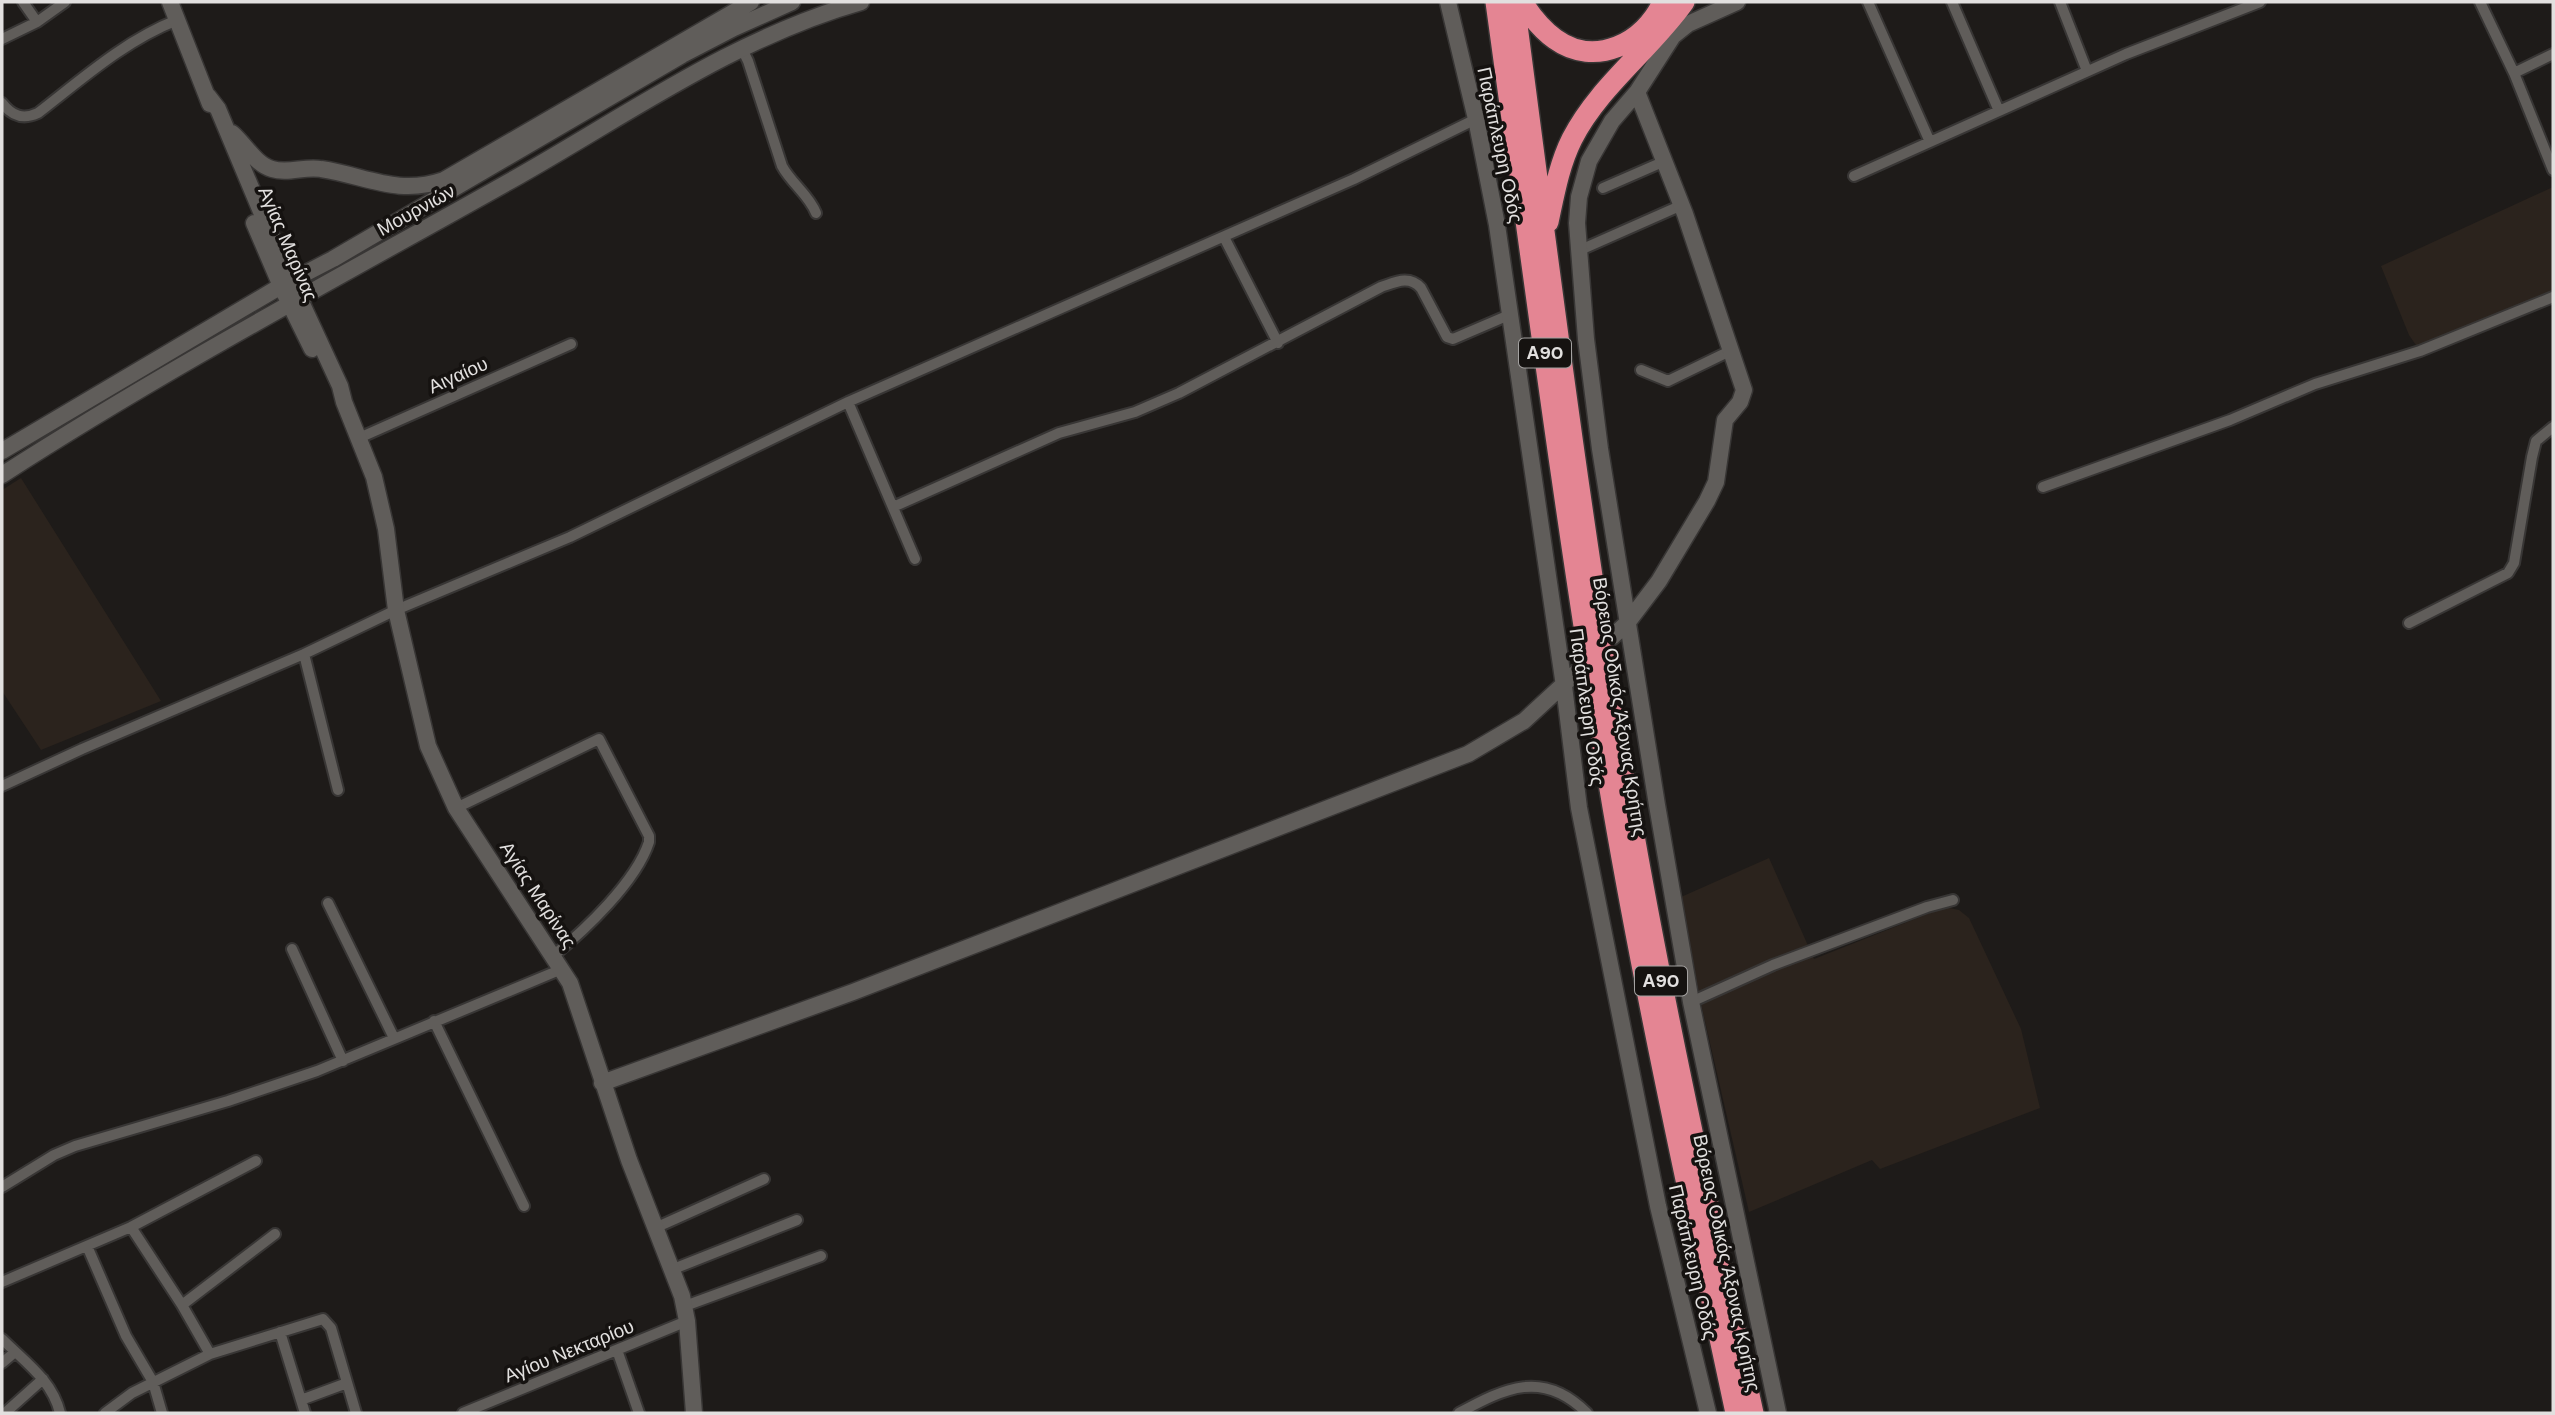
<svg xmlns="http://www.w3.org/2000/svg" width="2555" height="1415" font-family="'DM Sans',sans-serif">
<rect width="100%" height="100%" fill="#1e1b19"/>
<path fill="#2b231d" d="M2553,187V297L2420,351L2409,335L2381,266Z
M21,478L161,701L41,750L2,691V490Z
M1769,858L1814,959L1945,907L1959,910L1969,918L2021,1029L2040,1108L1880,1169L1872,1160L1749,1212L1701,1004L1681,897Z"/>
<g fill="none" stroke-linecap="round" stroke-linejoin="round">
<g stroke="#383635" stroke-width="14">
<path id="street" d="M23,2L37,22
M1868,2L1930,142
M1952,2L1999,111
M2060,2L2087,71
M2480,2L2514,73L2553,170
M2,39L37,22L65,2
M742,49L748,61L782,166C791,183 809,195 816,213
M2514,73L2553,54
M2,103C12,116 23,120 38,113C82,79 124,41 177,20
M1854,176L2126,54L2260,2
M1603,188L1665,161
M1224,237L1278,343
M1578,251L1682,205
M1641,370L1668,381L1732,350
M848,402L915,559
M359,438L571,344
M2043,487L2230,420L2315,384L2420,351L2553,297
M893,507L1059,433L1135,412L1179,393L1381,287C1396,282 1409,275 1421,288L1447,337L1453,339L1509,315
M2409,623L2508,573L2514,563L2532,457L2536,441L2553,427
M304,654L338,790
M2,786L82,749L304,654L396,610L570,537L848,402L1354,179L1476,119
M456,808L599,739L649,836V842C636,882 585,930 553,956
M328,903L394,1038
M292,949L343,1061
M1691,1002L1773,965L1927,907L1953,900
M434,1021L524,1206
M2,1187L54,1155L75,1146L228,1101L317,1071L562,969
M131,1227L182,1305L210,1354
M655,1228L764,1179
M87,1246L126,1336L153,1382L162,1413
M671,1270L797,1220
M2,1282L131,1227L256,1161
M182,1305L275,1234
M685,1306L821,1256
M280,1332L305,1413
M2,1339C25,1362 52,1380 60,1413
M617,1350L639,1413
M2,1363L15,1352
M301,1400L347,1383
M5,1413L43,1379
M105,1413L132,1393L210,1354L323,1319L331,1328L356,1413
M463,1413L687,1321
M1459,1413C1505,1388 1543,1369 1587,1413"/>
</g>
<g stroke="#383635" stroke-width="19">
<path id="secondary" d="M170,2L210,104
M1448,2L1476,119L1497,225L1564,686L1579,808L1658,1206L1708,1413
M1737,2L1688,24L1673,36L1637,92L1612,121L1589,161L1579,197L1577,223L1586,339L1600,449L1657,805L1691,1002L1778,1413
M208,96L218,109L278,252L340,386L344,402L374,477L386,529L396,610L428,746L456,808L570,983L629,1160L682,1296L687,1321L694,1413
M232,133C245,144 255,164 272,169C288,174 305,166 321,169C367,176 397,196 444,180L751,2
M254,223L281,286L312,349
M2,451L281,286L333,259L682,55L734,28L792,2
M2,475C169,367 345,274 519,176C630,113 737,37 861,2
M1612,637L1628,622L1659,581L1707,501L1716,482L1725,420L1740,402L1744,390L1685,214L1637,92
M602,1083L853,992L1468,754L1524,721L1578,671"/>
</g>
<g stroke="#383635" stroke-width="24">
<path id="highway" d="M1496,2C1533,270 1568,539 1613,807C1648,1010 1693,1212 1736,1413
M1514,2C1549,270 1583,540 1629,807C1664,1010 1709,1212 1753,1413
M1522,2C1531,16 1541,29 1555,39C1595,68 1645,43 1663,2
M1548,222C1554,194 1559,165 1572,139C1599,86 1650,50 1684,2"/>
</g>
<use href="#street" stroke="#605d5a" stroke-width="10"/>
<use href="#secondary" stroke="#605d5a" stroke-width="16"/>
<use href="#highway" stroke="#e48593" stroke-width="21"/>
</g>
<g text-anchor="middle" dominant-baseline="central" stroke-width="7" stroke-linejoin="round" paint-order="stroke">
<g fill="#151210" stroke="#a4a2a1" stroke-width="2">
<rect x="1519" y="338.5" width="52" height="29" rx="5"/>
<rect x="1635" y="966.5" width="52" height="29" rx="5"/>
</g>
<g font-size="18" font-weight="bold" fill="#e2e0df">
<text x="1545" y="353">Α90</text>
<text x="1661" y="981">Α90</text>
</g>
<g font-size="19" fill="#e2e0df" stroke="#151210">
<text transform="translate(1500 145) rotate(78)">Παράπλευρη Οδός</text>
<text transform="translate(416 210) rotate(-29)">Μουρνιών</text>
<text transform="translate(288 244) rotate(67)">Αγίας Μαρίνας</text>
<text transform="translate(458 375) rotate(-24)">Αιγαίου</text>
<text transform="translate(1587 707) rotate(82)">Παράπλευρη Οδός</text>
<text transform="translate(1620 707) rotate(81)">Βόρειος Οδικός Άξονας Κρήτης</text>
<text transform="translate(538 895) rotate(57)">Αγίας Μαρίνας</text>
<text transform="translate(1693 1262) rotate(77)">Παράπλευρη Οδός</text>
<text transform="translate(1727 1263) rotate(78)">Βόρειος Οδικός Άξονας Κρήτης</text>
<text transform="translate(569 1351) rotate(-22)">Αγίου Νεκταρίου</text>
</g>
</g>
<rect width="2555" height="1415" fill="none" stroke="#e2e0df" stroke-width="7"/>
</svg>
